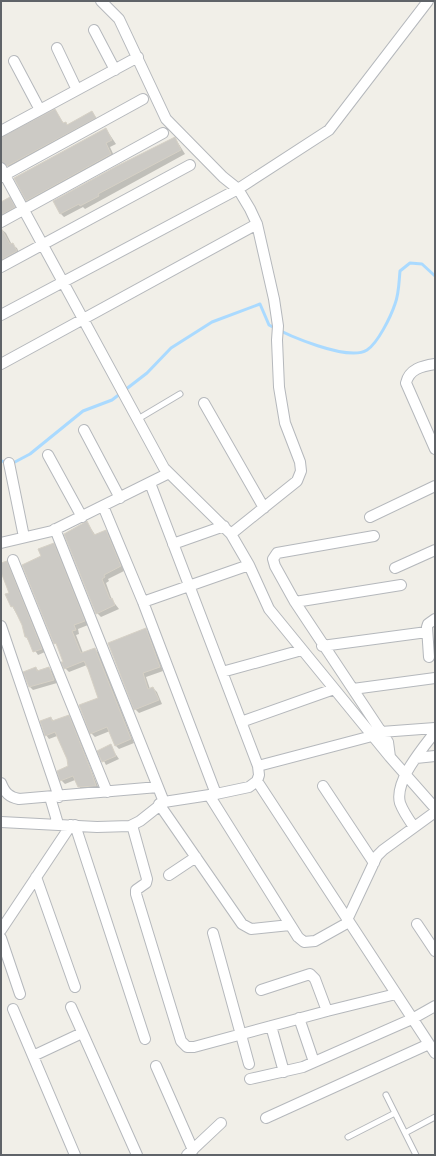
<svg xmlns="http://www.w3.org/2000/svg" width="436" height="1156" font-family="Raleway,sans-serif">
<rect width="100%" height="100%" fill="#f1efe8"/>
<path fill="#0003" d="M55,110L64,124L68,125L92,112L99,122L12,169L8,166H1V139Z
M106,129L116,144L110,147L115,158L31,204L27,200Z
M175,138L185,154L85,209L83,207L64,217L60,213Z
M9,199L18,211L1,220V203Z
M1,229L6,233L12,245L17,248L20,255L1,265Z
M87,523L96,536L106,531L110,535L124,571L108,579L109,581L106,583L112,600L119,609L101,617L97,613Z
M53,544L57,548L88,625L78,629L79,634L76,635L83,653L95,649L99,653L134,743L119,749L115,745L110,731L95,737L91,733L99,699L87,665L69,672L65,668V662L58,647L55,643L42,557Z
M6,562L10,565L45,652L38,655L26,637L23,625L12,606L10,593L1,572V564Z
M146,630L150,634L163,671L146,677L150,689L153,688L157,692L162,704L139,713L135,709Z
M36,668L39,671L49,668L52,671L57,683L33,690L29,686Z
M68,716L72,720L99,789L82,791L75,780L65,784L61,780L69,766L68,759L57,736L49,739L46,735L51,718L54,721Z
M110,746L119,759L106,765L99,751Z"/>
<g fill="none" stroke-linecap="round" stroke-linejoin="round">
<path stroke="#aadaff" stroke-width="3" d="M1,461L13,463L30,454L83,411L112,400L147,373L171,348L212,322L260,304L269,325C287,335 348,362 367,350C378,343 391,316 395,304C399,294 399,281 400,271L410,263L422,264L435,276"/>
</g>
<path fill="#cccac5" stroke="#d6d1c6" d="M55,109L63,123L66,122L67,125L92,111L96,118L7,166L1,162V137Z
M106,128L112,140L106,143L111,154L26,201L14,178Z
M175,137L181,150L98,194L99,196L80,206L79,204L60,214L53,201L117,166Z
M10,197L15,207L1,215V202Z
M1,228L10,244L13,243L17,251L1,260Z
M87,521L94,535L106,530L121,566L104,575L105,577L102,579L110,599L112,598L115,605L96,614L64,534Z
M54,543L85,621L74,625L76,630L72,631L81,653L95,648L131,739L115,746L107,727L90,734L79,705L98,698L88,669L84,661L64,669L61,662H63L56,643L54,644L22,565L41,556L38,549Z
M7,561L42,649L33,652L27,637H25L22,625L13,606L11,607L5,594L9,593L1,572V563Z
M146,628L160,667L143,673L148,689L153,687L159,700L134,710L108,643Z
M36,667L37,671L49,667L54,680L29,687L23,672Z
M69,715L90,768L96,786L78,787L73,776L60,781L57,771L68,766L67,759L55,732L45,736L40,721L51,717L52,721Z
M111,744L116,756L102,762L97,751Z"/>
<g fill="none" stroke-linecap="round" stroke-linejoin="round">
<g stroke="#b5b8bc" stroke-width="7">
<path id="lane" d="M138,419L180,394
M386,1095L416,1155
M405,1133L435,1117
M348,1137L395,1113"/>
</g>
<g stroke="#b5b8bc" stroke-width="12">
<path id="street" d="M101,1L119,19L166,119L223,177L238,189L250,209L257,224L274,299L278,326L277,340L279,387L285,423L300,462L301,471L297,481L231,534
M94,30L115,70
M57,48L77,90
M14,61L40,110
M1,131L138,57
M1,168L164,468L231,534L249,565L269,609L390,757L435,808
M1,177L143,99
M1,222L163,133
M1,267L190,165
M1,315L238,189L329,130L428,1
M1,364L257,224
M435,364C422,366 409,369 406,383L435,449
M204,403L264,508
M84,430L120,498
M48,455L82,517
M9,463L24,537
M103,506L143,602L216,794
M370,517L435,486
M55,529L164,802
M374,536L277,553L273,559L275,566L295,602L388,742L390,757
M1,543L52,531L169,473
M173,544L224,526
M13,560L107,792
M395,568L435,550
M143,602L249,565
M295,602L401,585
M1,626L59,797
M322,646L427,632
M429,657L427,627L428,624L435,619
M222,672L302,650
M353,689L435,678
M241,722L334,689
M381,732L435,728
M416,758L435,756
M258,766L372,736
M257,781L435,1053
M1,783C5,793 9,797 19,799L158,787
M323,786L374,863
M209,795L298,937L304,942L315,941L349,922
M50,797L58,824
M159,804L242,924L251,929L290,925
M1,822L97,827L130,826L140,821L164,802L216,794L249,787L257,781L259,775L258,766L150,483
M75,825L145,1039
M132,825L147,879L146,883L136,890V894L181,1041L187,1047H194L327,1011L396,994
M414,827C409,820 403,811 400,803C394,781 423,748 435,732
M169,875L196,857
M36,877L75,987
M347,920L377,856L383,850L435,812
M417,924L435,951
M1,930L71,825
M213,933L249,1064
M1,938L20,994
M261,990L310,974L315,979L327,1011
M71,1007L137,1155
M13,1009L75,1155
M299,1018L314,1062
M271,1026L284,1072
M33,1056L82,1033
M156,1066L193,1150
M250,1079L303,1067L412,1019L435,1006
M266,1118L429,1044
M187,1155L221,1123"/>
</g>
<use href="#lane" stroke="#fff" stroke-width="5"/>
<use href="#street" stroke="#fff" stroke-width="10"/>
</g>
<rect width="436" height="1156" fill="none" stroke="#5f6368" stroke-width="4"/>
</svg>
